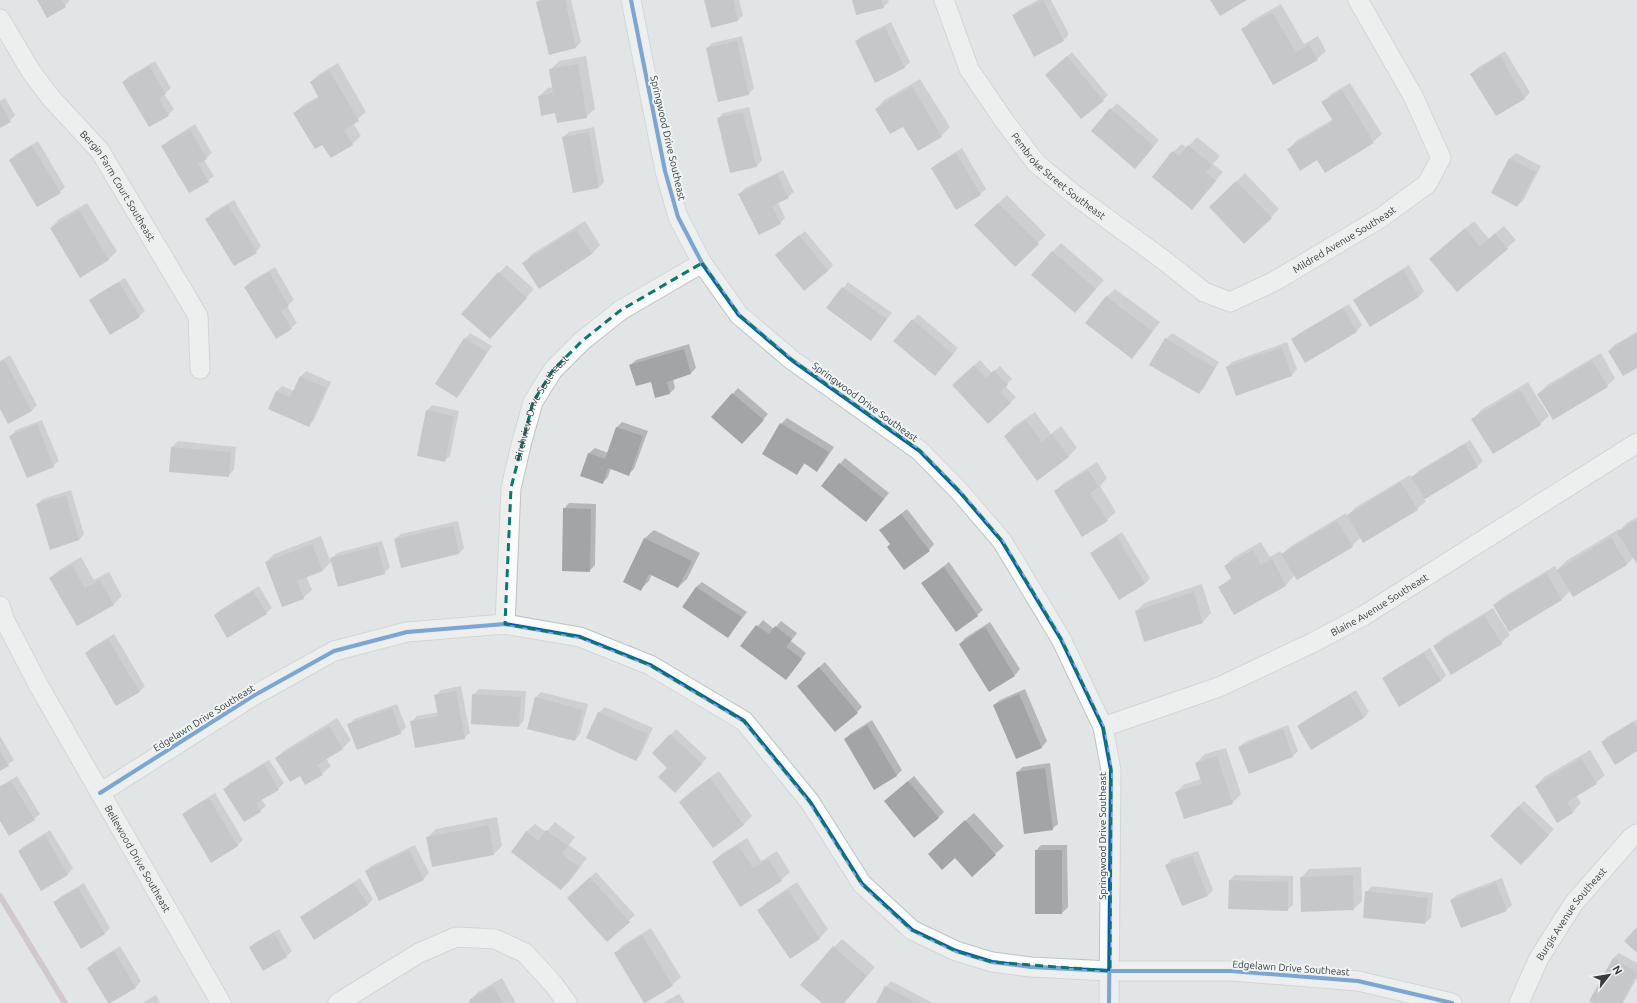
<svg xmlns="http://www.w3.org/2000/svg" width="1637" height="1003" font-family="Ubuntu,sans-serif">
<rect width="100%" height="100%" fill="#e1e5e6"/>
<path fill="#0003" d="M38,0H70L65,6Z
M539,0H571L581,42L576,47L549,54L537,2Z
M705,0H739L743,15L737,21Z
M853,0H888L889,2L883,7Z
M1038,0H1051L1069,34L1064,40L1035,55L1014,16L1019,10Z
M1281,4L1304,44L1318,36L1326,51L1317,59L1274,84L1243,30L1251,21Z
M891,22L910,62L905,67L856,41L862,36Z
M742,36L754,88L749,94L719,100L707,48L712,43Z
M1505,51L1530,92L1525,98L1496,115L1471,74L1477,68Z
M1072,52L1108,95L1103,100L1046,75Z
M586,56L595,109L586,117L556,112L539,96L548,88L553,87L551,69L559,61Z
M155,61L171,88L164,94L174,109L168,115L123,82L128,77Z
M338,63L366,112L353,123L361,136L352,144L323,143L295,113L303,105L319,96L311,82L319,74Z
M920,79L950,127L941,136L904,125L876,109L884,100Z
M1350,83L1382,134L1373,142L1317,159L1288,150L1296,141L1333,119L1323,103L1331,94Z
M5,98L15,115L10,121L0,127V101Z
M1117,103L1159,140L1141,162L1092,131Z
M749,107L762,160L757,166L718,118L723,113Z
M195,124L212,153L204,160L214,176L208,181L163,146L168,141Z
M594,127L604,182L599,187L574,192L563,137L569,132Z
M1197,137L1220,156L1213,164L1223,172L1192,208L1173,152L1182,144L1187,148Z
M38,141L65,187L60,192L10,160L16,154Z
M962,148L986,189L980,194L932,168L938,163Z
M1516,153L1541,166L1523,201L1517,206L1492,193L1510,158Z
M783,170L794,192L788,197L778,202L785,218L780,223L740,194L745,188Z
M1245,173L1279,209L1271,217L1218,199Z
M1007,195L1046,235L1015,266L976,225Z
M234,200L261,246L256,252L207,219L212,213Z
M87,203L117,251L108,260L51,228L59,219Z
M585,221L600,245L592,254L539,287L524,263L532,254Z
M1474,221L1489,239L1504,226L1516,240L1457,291L1430,259Z
M805,231L833,265L828,271L782,250Z
M1061,243L1104,280L1075,312L1052,252Z
M507,265L534,289L498,329L499,273Z
M1409,265L1424,291L1419,297L1355,300L1360,295Z
M275,267L294,300L287,306L297,323L291,328L245,287L251,281Z
M125,278L145,311L139,316L90,301L96,295Z
M848,282L892,313L871,339L828,308Z
M1115,289L1160,322L1140,349L1132,357L1106,297Z
M1349,304L1362,325L1357,331L1306,362L1293,340L1298,334Z
M918,314L958,348L940,370L913,320Z
M1637,332V367L1609,351L1614,345Z
M470,333L492,346L462,391L457,396L437,384L465,339Z
M1172,333L1219,362L1204,388L1199,393L1166,339Z
M1287,342L1297,369L1292,375L1237,395L1227,367L1232,362Z
M689,344L696,368L691,373L673,379L675,388L670,393L656,397L651,381L630,365L636,360Z
M1601,353L1615,378L1607,386L1538,394L1547,385Z
M10,355L37,405L32,410L0,407V361Z
M980,360L992,373L1000,366L1012,379L1005,386L1016,397L1010,403L959,380Z
M306,371L331,382L314,420L309,426L269,408L277,391L282,386L294,391L301,376Z
M1528,382L1549,416L1540,424L1473,419L1481,410Z
M738,388L768,414L748,437L713,417Z
M432,405L459,411L450,456L444,461L427,411Z
M1035,412L1051,434L1061,426L1077,448L1069,456L1037,479L1005,436L1013,427Z
M787,418L834,447L822,465L817,470L805,463L797,474L763,453L781,424Z
M42,420L59,461L53,466L11,436L16,430Z
M622,422L648,431L634,469L628,475L611,468L608,477L602,483L581,475L589,453L595,448L608,453L617,427Z
M1470,440L1483,461L1478,466L1424,499L1426,501L1417,509L1361,537L1352,546L1295,575L1286,585L1234,613L1219,587L1232,577L1225,566L1234,557L1261,542L1270,557L1280,551L1282,554L1291,546L1346,513L1347,516L1356,507L1410,475L1412,478L1418,471Z
M178,441L236,447L234,470L228,476L170,471L172,447Z
M845,458L889,493L871,515L840,464Z
M1097,462L1107,478L1100,486L1116,512L1107,520L1055,491L1064,483Z
M71,490L84,534L79,540L50,548L37,504L43,499Z
M569,503L596,504L595,565L589,571L564,509Z
M907,509L934,544L929,550L891,544L881,530Z
M1637,517V562L1634,557L1627,564L1574,596L1570,591L1561,600L1494,605L1503,597L1555,566L1557,570L1566,561L1619,529L1620,530L1627,523Z
M458,521L464,548L459,554L395,539L401,534Z
M654,530L700,553L687,579L678,587L652,574L649,581L641,589L624,581L645,538Z
M1122,532L1150,578L1145,584L1091,553L1097,548Z
M321,536L330,560L337,553L382,541L390,567L384,573L332,561L323,570L306,576L312,590L303,598L266,562L274,554Z
M81,557L94,580L109,572L122,596L114,604L77,625L50,578L59,570Z
M949,562L983,610L977,615L922,583Z
M702,582L747,612L728,637L683,607L696,587Z
M1202,584L1211,613L1203,622L1145,640L1136,612L1144,603Z
M259,586L272,608L266,613L215,615L220,610Z
M1493,608L1510,635L1501,643L1434,646L1443,638Z
M763,620L774,629L781,621L797,633L791,641L806,653L791,673L742,645Z
M990,622L1020,669L1015,675L990,691L960,644L965,638Z
M114,634L145,686L140,691L117,705L86,653L91,648Z
M1430,648L1446,675L1441,681L1383,678L1389,673Z
M825,662L862,707L857,712L803,681Z
M461,686L470,733L464,738L411,722L417,716L439,712L436,695L441,690Z
M479,689L526,691L524,720L519,726L473,695Z
M1025,689L1047,741L1042,747L1017,757L994,705L1000,700Z
M1356,690L1369,712L1364,718L1298,726L1304,721Z
M541,692L588,704L580,734L575,740L535,698Z
M397,704L406,727L400,733L349,725L354,719Z
M605,707L653,728L641,754L636,760L588,738L599,712Z
M337,718L351,740L342,749L326,758L331,766L322,774L306,784L301,775L276,758L285,750Z
M1637,719V750L1602,743L1607,737Z
M872,720L902,770L897,775L875,788L845,739L850,734Z
M1288,725L1298,751L1293,756L1249,773L1239,747L1245,742Z
M676,729L707,758L675,792L668,768L653,753Z
M0,736L14,760L0,770Z
M1226,748L1241,794L1232,803L1176,792L1185,784L1201,779L1196,763L1205,754Z
M1590,750L1605,775L1596,783L1576,795L1581,803L1573,812L1557,821L1536,786L1544,777Z
M269,760L284,783L278,789L261,799L266,806L260,811L225,789L230,783Z
M1050,763L1058,824L1052,829L1017,772L1023,767Z
M719,771L752,816L744,824L713,847L680,802L689,793Z
M17,776L40,814L34,819H0V786Z
M914,776L944,812L938,818L891,796Z
M215,793L243,840L237,846L183,814L189,809Z
M1524,801L1554,829L1527,859L1518,807Z
M974,813L1004,846L972,875L955,856L937,846Z
M497,817L502,846L494,854L428,837L436,829Z
M555,822L575,837L569,845L587,858L570,881L561,889L526,832L535,824L546,832Z
M50,830L73,868L68,874L42,889L19,851L24,846Z
M747,838L761,861L777,851L790,872L781,880L740,906L713,862L721,854Z
M415,845L429,873L423,879L366,871L371,866Z
M1041,845H1067L1068,907L1062,913L1036,851Z
M1198,851L1213,890L1208,895L1182,905L1166,865L1172,859Z
M1361,867L1362,901L1354,909L1301,878L1309,869Z
M596,872L635,915L607,941L574,892Z
M1235,875L1293,876V905L1287,910L1230,880Z
M360,878L373,899L368,905L315,938L301,917L307,912Z
M1502,878L1512,905L1506,910L1451,900L1457,895Z
M797,882L828,929L820,938L790,957L759,910L767,902Z
M84,883L110,928L105,933L81,947L54,903L60,897Z
M1372,886L1433,893L1431,918L1425,923L1364,917L1366,892Z
M651,928L681,977L672,985L615,953L623,945Z
M279,929L292,951L287,956L263,970L250,947L256,942Z
M842,939L875,967L844,1003H823L834,947Z
M120,946L141,981L136,987L109,1003L88,968L93,963Z
M1619,953L1637,963V978L1623,1003H1595L1613,958Z
M502,978L516,1003H471L470,1000L478,992Z
M891,981L931,1002V1003H877L886,987Z
M679,994L685,1003H663Z
M156,995L160,1003H142Z"/>
<g fill="none" stroke-linecap="round" stroke-linejoin="round">
<path stroke="#bda4b2" stroke-width="6" d="M0,896L65,1003"/>
</g>
<path fill="#a2a5a5" d="M37,0H61L66,7L47,18Z
M544,0H565L576,48L549,55L536,2Z
M704,0H733L738,21L711,28Z
M852,0H881L884,8L856,15Z
M1043,0L1064,41L1034,57L1012,15Z
M1210,0H1247L1220,16Z
M1272,12L1296,52L1309,44L1318,60L1273,85L1241,29Z
M885,27L905,68L875,83L855,41Z
M737,41L749,95L718,102L706,48Z
M1067,56L1104,101L1081,119L1045,75Z
M1500,56L1525,99L1496,116L1470,74Z
M578,64L587,118L557,123L555,113L541,116L538,96L553,93L549,69Z
M149,66L166,94L159,99L169,116L149,127L122,82Z
M329,70L359,121L344,130L353,145L331,158L322,145L315,149L293,113L319,98L310,82Z
M912,86L942,137L918,151L903,127L890,134L875,109Z
M1342,90L1374,143L1325,173L1317,160L1300,171L1287,149L1333,121L1321,102Z
M0,103L11,122L0,128Z
M1110,108L1154,146L1135,169L1091,131Z
M743,112L757,167L730,173L717,118Z
M190,129L207,159L198,164L209,182L189,193L161,146Z
M589,132L599,188L573,193L562,137Z
M1188,145L1212,165L1206,173L1216,181L1192,210L1152,177L1172,151L1179,156Z
M32,146L61,193L37,207L9,160Z
M956,153L981,195L956,210L931,168Z
M1509,158L1536,172L1517,207L1491,193Z
M777,174L789,198L772,206L781,224L759,235L738,194Z
M1236,181L1272,218L1244,244L1209,207Z
M998,203L1039,244L1015,267L974,225Z
M228,205L257,253L234,266L205,219Z
M79,210L109,260L80,278L50,228Z
M1465,228L1480,247L1495,233L1508,249L1457,292L1429,259Z
M576,229L592,254L539,289L522,263Z
M799,235L828,271L804,291L775,255Z
M1052,251L1096,289L1075,313L1031,275Z
M1403,270L1419,297L1370,327L1353,300Z
M269,272L289,306L281,311L292,329L276,339L244,287Z
M498,272L527,298L490,339L461,314Z
M119,282L140,317L110,335L89,300Z
M842,287L887,319L871,341L826,308Z
M1106,296L1152,331L1132,359L1085,323Z
M1343,308L1357,332L1305,363L1291,339Z
M912,319L953,354L935,376L893,341Z
M1637,333V368L1623,376L1608,351Z
M464,338L487,352L457,398L435,384Z
M1165,338L1215,368L1199,394L1149,365Z
M1282,347L1292,376L1236,396L1226,367Z
M684,349L691,374L667,382L670,394L655,398L651,382L636,386L629,365Z
M4,360L32,411L8,424L0,409V362Z
M1592,360L1608,387L1553,420L1537,394Z
M974,365L986,378L994,370L1008,385L1000,392L1011,403L988,424L952,385Z
M300,376L326,388L309,427L268,409L276,391L290,397Z
M1520,390L1541,425L1493,454L1471,419Z
M732,393L764,420L742,444L711,417Z
M426,410L454,416L445,462L417,456Z
M1026,420L1042,442L1052,434L1069,457L1037,481L1004,436Z
M780,423L829,452L817,472L804,463L797,475L762,454Z
M37,424L54,467L27,478L9,436Z
M616,427L643,436L629,476L608,468L603,484L580,476L588,453L605,459Z
M1465,444L1478,467L1425,499L1411,477Z
M171,447L231,452L229,477L169,472Z
M839,463L884,499L866,522L821,486Z
M1088,470L1099,487L1090,493L1108,521L1082,537L1054,491Z
M1401,482L1418,510L1363,543L1347,515Z
M66,495L79,540L50,550L36,504Z
M563,508L591,509L590,572L562,571Z
M901,514L930,551L904,570L887,547L890,544L879,530Z
M1636,520L1637,523V564L1617,532Z
M1337,521L1353,547L1297,580L1281,554Z
M453,526L459,554L401,568L394,539Z
M1117,537L1145,584L1119,600L1090,553Z
M1611,537L1627,565L1573,597L1557,570Z
M644,538L692,561L678,588L649,574L641,591L623,582Z
M312,544L323,571L297,581L304,599L282,607L265,562Z
M377,546L385,574L338,587L330,558Z
M1253,550L1261,565L1272,559L1286,586L1234,615L1218,587L1232,579L1224,566Z
M72,565L85,588L100,580L114,605L77,626L49,578Z
M944,567L978,616L956,632L921,583Z
M1546,573L1562,600L1509,632L1493,605Z
M696,587L742,617L728,638L682,607Z
M253,591L267,614L227,638L214,615Z
M1194,592L1203,623L1144,642L1135,611Z
M1484,615L1502,644L1451,675L1433,646Z
M756,625L769,634L775,626L792,639L786,647L802,659L786,680L740,646Z
M985,627L1015,676L989,692L959,644Z
M108,639L140,692L116,706L85,653Z
M1424,653L1441,681L1399,707L1382,678Z
M819,667L858,713L835,732L797,686Z
M456,691L465,739L415,748L410,721L438,716L434,695Z
M472,694L521,697L519,727L471,724Z
M1019,694L1042,748L1016,759L993,705Z
M1350,694L1364,718L1311,750L1297,726Z
M535,697L583,710L575,741L527,729Z
M392,708L401,734L357,750L347,724Z
M598,712L648,734L636,761L586,738Z
M1633,722L1637,728V751L1615,765L1601,742Z
M867,725L897,776L874,790L844,739Z
M329,726L343,749L317,765L323,775L305,785L300,776L290,782L275,758Z
M1283,729L1293,757L1249,774L1238,747Z
M670,734L702,764L675,793L658,777L667,768L652,753Z
M0,751L9,766L0,771Z
M1217,756L1233,804L1184,819L1175,792L1202,784L1195,763Z
M1581,758L1597,784L1567,802L1573,813L1557,823L1535,786Z
M264,764L279,790L256,803L261,812L244,822L223,789Z
M1045,768L1053,830L1024,834L1016,772Z
M710,778L744,825L713,848L679,802Z
M11,781L35,820L9,836L0,821V787Z
M908,781L939,818L914,838L884,801Z
M209,798L238,846L211,863L182,814Z
M1518,806L1549,835L1521,865L1490,836Z
M965,820L996,855L972,877L955,858L942,870L928,854Z
M489,825L494,855L432,867L426,837Z
M546,830L568,846L562,854L579,867L561,890L511,852L526,831L538,841Z
M45,835L68,875L41,891L18,851Z
M738,845L753,868L768,859L782,881L740,907L712,862Z
M409,850L424,880L379,901L365,871Z
M1035,850H1062V914H1035Z
M1192,856L1208,896L1182,906L1165,865Z
M1353,875L1354,910L1301,912L1300,877Z
M590,877L630,922L607,942L567,898Z
M1229,880L1288,882V911L1228,909Z
M354,883L368,905L314,940L300,917Z
M1496,883L1507,911L1461,928L1450,900Z
M78,888L105,934L81,949L53,902Z
M788,890L820,939L790,959L757,910Z
M1365,891L1428,898L1425,924L1363,918Z
M1637,927V953L1624,941Z
M274,933L287,957L263,971L249,947Z
M642,935L673,986L645,1003H644L614,953Z
M833,946L867,976L844,1003H822L800,985Z
M114,951L136,988L110,1003H108L87,968Z
M1613,958L1637,972V975L1621,1003H1593L1589,1001Z
M493,986L503,1003H470L469,1000Z
M885,986L917,1003H876Z"/>
<g fill="none" stroke-linecap="round" stroke-linejoin="round">
<g stroke="#bfc2c2" stroke-width="21">
<g id="street">
<path d="M631,0L665,171L678,217L702,263L739,315L792,360L920,451L960,492L1002,541L1061,639L1103,727L1111,770L1109,1003"/>
<path id="s1" d="M944,0L969,69L1003,119L1036,163L1076,196L1165,261L1204,292L1230,302L1275,281L1382,217L1427,184L1441,158L1413,96L1358,0"/>
<path id="s2" d="M0,19L32,73L51,98L100,151L198,316L200,369"/>
<path id="s3" d="M0,606L4,619L40,688L221,1003"/>
<path id="s4" d="M505,624L511,488L522,441L533,402L553,370L582,341L621,310L702,263"/>
<path id="s5" d="M1103,727L1219,687L1312,643L1363,616L1637,443"/>
<path d="M100,793L253,696L334,651L407,632L505,624L580,637L650,665L744,721L810,802L862,884L912,930L956,951L992,962L1031,967L1110,971H1231L1358,981L1452,1003"/>
<path d="M338,1003L419,953L456,937L495,939L525,953L554,985L567,1003"/>
<path id="s6" d="M1519,1003L1539,958L1574,903L1631,838L1637,834"/>
</g>
</g>
<use href="#street" stroke="#fafbfb" stroke-width="19"/>
<g stroke="#eef3f4" stroke-width="6">
<path id="cycleway" d="M631,0L665,171L678,217L702,263L739,315L792,360L920,451L960,492L1002,541L1061,639L1103,727L1111,770L1109,1003
M100,793L253,696L334,651L407,632L505,624L580,637L650,665L744,721L810,802L862,884L912,930L956,951L992,962L1031,967L1110,971H1231L1358,981L1452,1003"/>
</g>
<use href="#cycleway" stroke="#0057b8" stroke-width="4"/>
</g>
<path d="M0 0H1637V1003H0ZM702,263L739,315L792,360L920,451L960,492L1002,541L1061,639L1103,727L1111,770L1110,971L992,962L956,951L912,930L862,884L810,802L744,721L650,665L580,637L505,624L511,488L533,402L553,370L582,341L621,310Z" fill="#e1e5e6" fill-opacity=".55" fill-rule="evenodd"/>
<path fill="none" stroke="#0f766e" stroke-width="3" stroke-dasharray="8 5" stroke-linejoin="round" d="M702,263L739,315L792,360L920,451L960,492L1002,541L1061,639L1103,727L1111,770L1110,971L992,962L956,951L912,930L862,884L810,802L744,721L650,665L580,637L505,624L511,488L533,402L553,370L582,341L621,310Z"/>
<g text-anchor="middle" dominant-baseline="central" stroke-width="4" stroke-linejoin="round" paint-order="stroke">
<g font-size="10" fill="#393b3c" stroke="#eef3f4">
<text transform="translate(668 138) rotate(77)">Springwood Drive Southeast</text>
<text stroke="none"><textPath href="#s1" startOffset="214">Pembroke Street Southeast</textPath></text>
<text stroke="none"><textPath href="#s2" startOffset="205">Bergin Farm Court Southeast</textPath></text>
<text stroke="none"><textPath href="#s1" startOffset="559">Mildred Avenue Southeast</textPath></text>
<text transform="translate(865 402) rotate(36)">Springwood Drive Southeast</text>
<text stroke="none"><textPath href="#s4" startOffset="223">Birchview Drive Southeast</textPath></text>
<text stroke="none"><textPath href="#s5" startOffset="303">Blaine Avenue Southeast</textPath></text>
<text transform="translate(204 718) rotate(-32)">Edgelawn Drive Southeast</text>
<text transform="translate(1102 836) rotate(-90)">Springwood Drive Southeast</text>
<text stroke="none"><textPath href="#s3" startOffset="288">Bellewood Drive Southeast</textPath></text>
<text stroke="none"><textPath href="#s6" startOffset="104">Burgis Avenue Southeast</textPath></text>
<text transform="translate(1291 968) rotate(4)">Edgelawn Drive Southeast</text>
</g>
</g>
<g transform="translate(1609 975) rotate(59)" stroke="#eef3f4" stroke-width="3" paint-order="stroke">
<path d="M0-3L7 15L0 10L-7 15Z" fill="#393b3c"/>
<text y="-6" font-size="11" font-weight="bold" text-anchor="middle" fill="#393b3c">N</text>
</g>
</svg>
